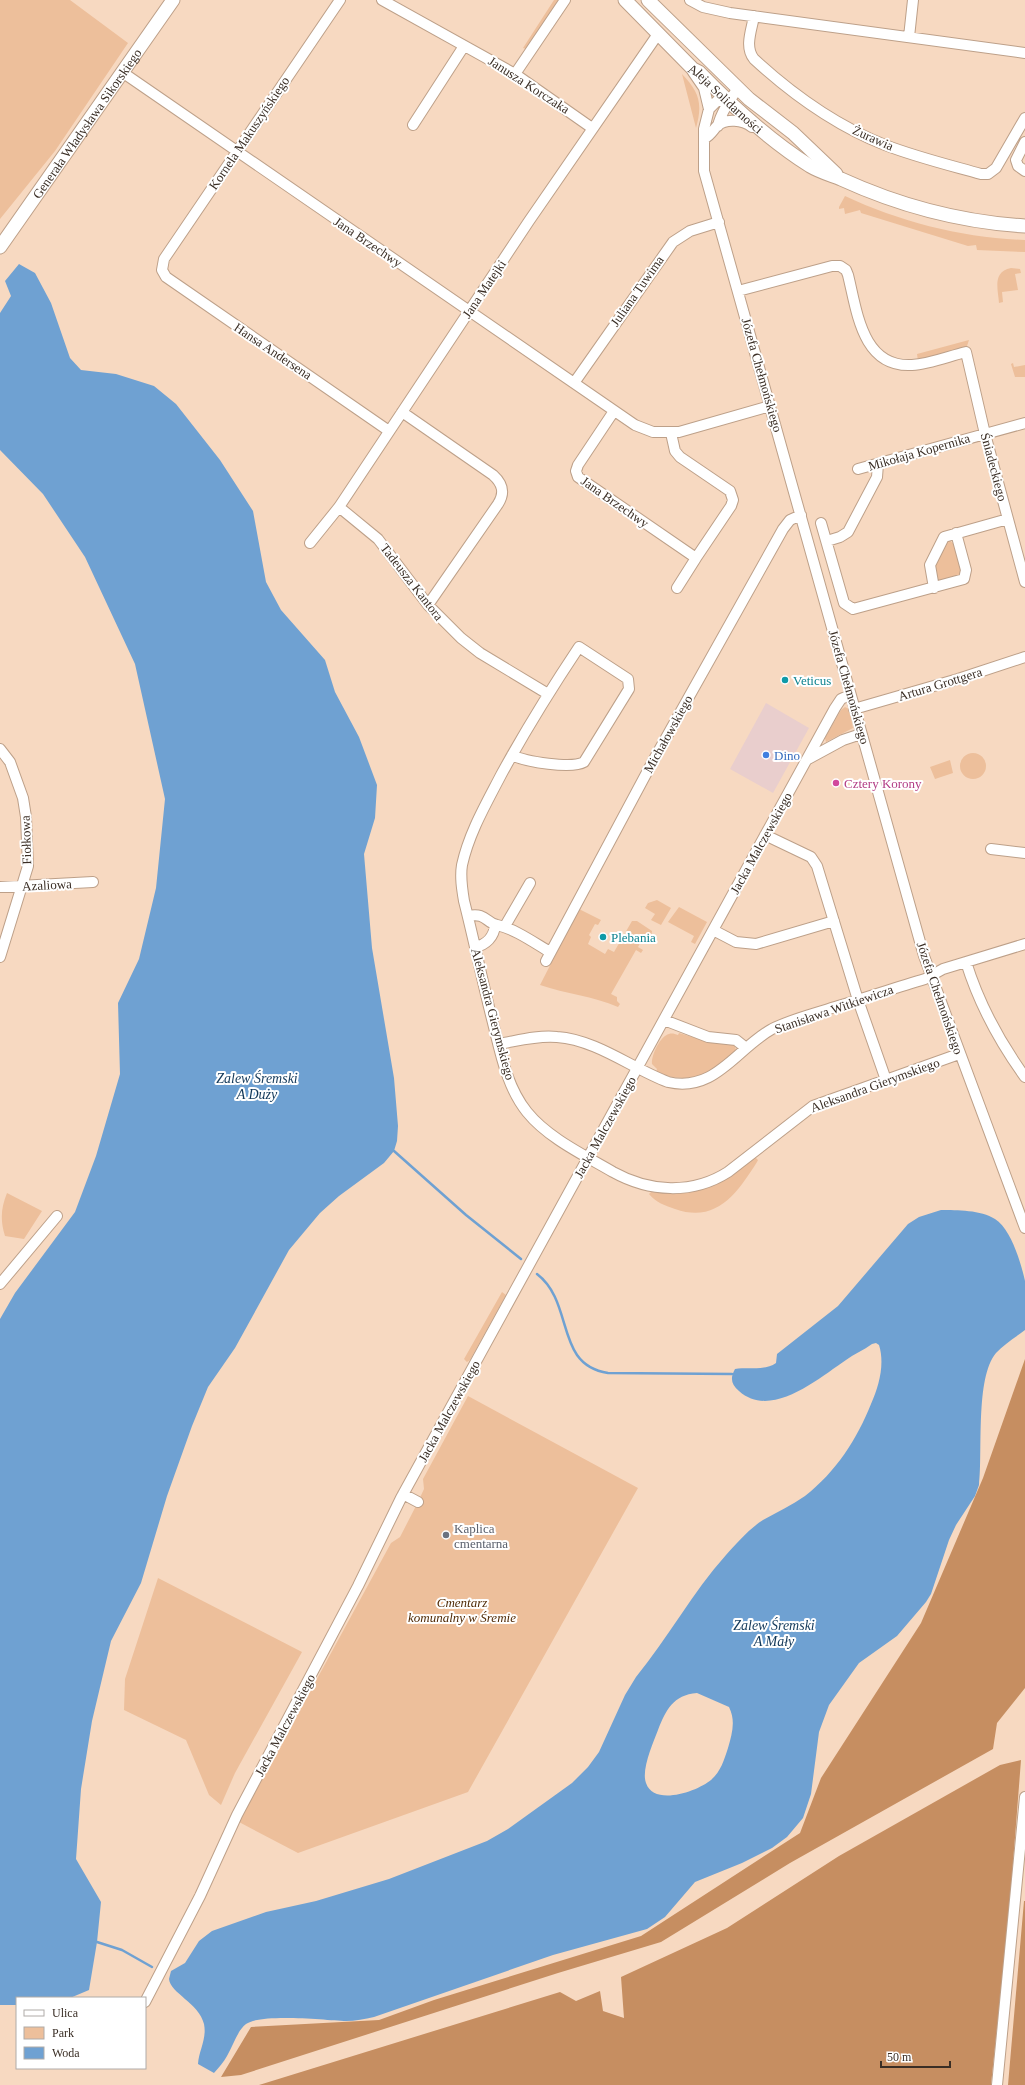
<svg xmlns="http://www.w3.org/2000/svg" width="1025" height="2085" font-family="Georgia,serif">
<rect width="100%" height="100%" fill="#f7d9c1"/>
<path fill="#e9cecd" d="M766,703L809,728L773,793L730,769Z"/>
<path fill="#edbf9b" d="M0,0H70L128,43L55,151L0,219Z
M554,0H559L526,49L523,48Z
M682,74C699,92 703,103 696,128Z
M845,196C900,222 964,238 1025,240V252L977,250L976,245L968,246L861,213L860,210L845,214L844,208L839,209V207Z
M1011,268L1020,269L1021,273L1015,274L1018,290L1002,292L1003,302L999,303C998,289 992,272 1011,268Z
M969,340L967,346L964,348L918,361L917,354Z
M1013,363L1014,367L1025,365V377H1015L1011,364Z
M949,540L954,544L962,570L960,576L939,582C931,571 937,546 949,540Z
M845,707L849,709L853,728L826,742L825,738L841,710Z
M960 766a13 13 0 1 1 26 0a13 13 0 1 1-26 0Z
M950,760L953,773L935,779L930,767Z
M657,900L671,908L661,925L651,920L655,914L645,908L648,903Z
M679,907L707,922L695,944L691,942L694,936L668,922Z
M579,909L601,920L598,925L595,924L589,935L591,937L588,944L605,954L608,949L614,952L632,921H637L652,931L651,937L645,934L638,947L643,950L641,953L636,950L611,994L617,997V1001L620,1004L618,1007C593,996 566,994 540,985Z
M679,1033L712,1043L734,1044L736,1050C718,1076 685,1085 656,1072L657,1069L652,1064C651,1056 660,1036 669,1034C672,1033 675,1034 678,1035Z
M755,1157L758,1160L757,1162C738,1192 717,1224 675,1209C666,1206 655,1202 649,1194L651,1192C676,1194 707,1192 728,1177C736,1171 745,1161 755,1157Z
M7,1193L42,1211L24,1239L5,1236C0,1220 1,1208 7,1193Z
M502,1292L506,1295L470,1360L467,1362L464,1359Z
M468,1396L638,1488L468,1792L298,1853L239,1822L391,1543L400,1537L418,1502L424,1489L423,1479Z
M158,1578L302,1652L235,1773L221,1805L209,1795L186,1740L124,1710L125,1679Z"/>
<path fill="#c68e61" d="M1025,1359V1688L997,1723L993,1749L790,1863L661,1942L558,1973L241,2075L221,2077L251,2027L379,2020L434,2000L641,1936L800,1833L821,1778L921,1623L983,1478Z
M1021,1760L1009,1915L991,2085H259L560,1992L576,2001L600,1991L603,2011L624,2018L621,1977L727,1928L839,1856L1000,1765Z
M1024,1901H1025V2085H1008Z"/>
<path fill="#6fa1d2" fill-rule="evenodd" d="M19,264L35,273L51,303L70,358L81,370L116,374L154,386L176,404L220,460L253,511L266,582L281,610L325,660L335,692L359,737L377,785L375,818L364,854L372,948L394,1078L398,1126L397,1141L394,1151L384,1163L339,1196L320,1213L289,1250L235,1348L208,1387L192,1426L167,1496L141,1583L111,1641L92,1721L81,1789L76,1859L101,1902L97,1942L89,1990L70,1998H17V2005H0V1319L15,1293L75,1212L96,1156L120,1074L118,1003L139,959L156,888L165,799L135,664L85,557L43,494L0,450V313L11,296L5,281Z
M941,1210C957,1210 981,1210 995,1219C1011,1229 1021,1263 1025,1281C1025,1296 1025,1314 1025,1330C1016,1337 1004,1344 996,1353C975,1378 983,1452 979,1485L975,1496L956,1525L949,1540L931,1594L926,1602L897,1636L859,1663L829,1705L819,1732L811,1794L803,1818L787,1837L772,1848L742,1863L695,1882L665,1917L647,1929L553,1955L374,2017C365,2019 355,2021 346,2021C325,2020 261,2013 246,2024C237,2031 233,2046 227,2056C224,2062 219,2067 214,2073L198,2064C199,2050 207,2039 204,2024C199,2003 170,1993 169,1979L171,1971L185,1963L199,1941L212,1931L266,1912L316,1901L389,1879L487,1841L508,1829L572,1783L588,1767L599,1752L625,1695L636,1677C668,1638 692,1593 726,1555C737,1543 749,1529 763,1520C777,1512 792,1505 805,1496C836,1472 857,1439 871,1404C879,1386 885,1364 879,1345L876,1343L872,1344C864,1350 854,1354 846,1360C819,1378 771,1420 739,1391C731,1384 730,1378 735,1369C748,1367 765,1371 776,1363L777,1354L838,1306L908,1224L919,1217ZM697,1693L729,1707C736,1721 732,1734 728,1748C724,1760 721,1771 711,1780C698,1791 654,1807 646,1783C641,1770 653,1743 658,1730C666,1710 673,1695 697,1693Z"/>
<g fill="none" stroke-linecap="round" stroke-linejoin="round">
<path stroke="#6fa1d2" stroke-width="2.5" d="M394,1151L466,1215L521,1259
M537,1274C575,1303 554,1365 608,1373L732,1374
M97,1942L122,1950L152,1967"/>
<g stroke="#bda089" stroke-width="12">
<path id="minor" d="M340,0L164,259L162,270L166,277L389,431
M382,0L515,74L592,128
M690,0L703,7L730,13L1025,53
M754,16C752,29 744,47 754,59C792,94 837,126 885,145C916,157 949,165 981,174H988L996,168L1025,118
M909,37L913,0
M122,72L635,425L653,432H679L770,406
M693,72L704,88L709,109
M515,74L565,0
M728,100L717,101L709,109L704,129V171L924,956L1025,1228
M413,125L464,46
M718,126C720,115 731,97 738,89
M705,138C711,135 713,130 717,126C726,118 743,120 752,127
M1025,142L1016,160L1018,166L1025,171
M738,291L832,266H840L846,270L848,275C857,311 862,368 912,365C930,364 949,356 966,352L985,434L1025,582
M574,383L673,242L690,231L719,222
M614,411L578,465L576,471L578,477L696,558L731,506L733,500L730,491L680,457L675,451L671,433
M402,412L493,475C503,484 505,493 498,504L428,605
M858,469L1025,423
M339,507L378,539L428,605L461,638L480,653L548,694
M821,523L844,603L853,609L964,579L966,570L956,533
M827,541L840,537L848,532L877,477L878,464
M310,543L339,507L529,221L658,34
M677,588L696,558
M934,588L930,565L944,537L1008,519
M854,709L958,679L1025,657
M0,749L10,762L23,798L26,817L28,866L0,957
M512,755C525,762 572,769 584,762L629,689L628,679L579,647C551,689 525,731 501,775C486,804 469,833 462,865C460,877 462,889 464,901C474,940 482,980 492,1019C500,1050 506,1086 527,1112C548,1138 584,1155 613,1172C649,1192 692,1195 728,1172L813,1106L959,1054
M808,759L843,740L861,734
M765,835L811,857L817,866L858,1000L886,1080
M991,849L1025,853
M0,887L93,882
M468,916C486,912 486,923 497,925C515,929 533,942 550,952
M505,926L530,883
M713,930L736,942L756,944L834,921
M475,947C486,945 494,937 495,925
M546,961L653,761L783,529L790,520L801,515
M966,962C979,1004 999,1041 1025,1077
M664,1020L708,1037L736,1040L746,1048
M499,1044C517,1041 537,1035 557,1037C597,1040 631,1068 668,1082C715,1093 736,1049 772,1029C792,1019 814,1014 835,1007C865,998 895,988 925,979L943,969L1025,944
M0,1284L57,1216
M403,1494L418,1502
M145,2002L200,1896L237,1815L358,1586L401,1498L835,708L841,699L850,695
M997,2085L1025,1797"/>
</g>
<g stroke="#bda089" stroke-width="15">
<g id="major">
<path id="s1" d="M625,0L693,69L699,72C733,107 769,140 810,166C820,172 831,175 841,179C900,206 960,222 1025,226"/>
<path d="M648,0L749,99L793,133L836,174"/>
<path id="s2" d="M0,247L173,0"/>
</g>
</g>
<use href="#minor" stroke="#fff" stroke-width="10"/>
<use href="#major" stroke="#fff" stroke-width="13"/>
</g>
<g fill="#0f9aa8" stroke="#fff" stroke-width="1.5">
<circle cx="785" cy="680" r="4"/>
<circle cx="603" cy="937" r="4"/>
</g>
<circle fill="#3f7fe0" stroke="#fff" stroke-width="1.5" cx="766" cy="755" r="4"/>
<circle fill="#d1479c" stroke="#fff" stroke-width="1.5" cx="836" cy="783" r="4"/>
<circle fill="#6b7280" stroke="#fff" stroke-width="1.5" cx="446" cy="1535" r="4"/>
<g text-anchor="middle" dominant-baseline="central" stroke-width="4" stroke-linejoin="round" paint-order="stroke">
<g font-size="13" fill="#3a2e25" stroke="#fff">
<text transform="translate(529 85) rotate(33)">Janusza Korczaka</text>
<text stroke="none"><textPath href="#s1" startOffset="141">Aleja Solidarności</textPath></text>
<text stroke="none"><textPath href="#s2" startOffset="151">Generała Władysława Sikorskiego</textPath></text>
<text transform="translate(249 133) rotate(-56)">Kornela Makuszyńskiego</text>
<text transform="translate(873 138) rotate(24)">Żurawia</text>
<text transform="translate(368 242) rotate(34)">Jana Brzechwy</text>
<text transform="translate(484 289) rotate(-56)">Jana Matejki</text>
<text transform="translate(637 291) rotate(-55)">Juliana Tuwima</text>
<text transform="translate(273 351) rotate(34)">Hansa Andersena</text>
<text transform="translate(762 375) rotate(74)">Józefa Chełmońskiego</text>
<text transform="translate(919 452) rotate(-16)">Mikołaja Kopernika</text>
<text transform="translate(994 467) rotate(75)">Śniadeckiego</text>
<text transform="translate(615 502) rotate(35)">Jana Brzechwy</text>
<text transform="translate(412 582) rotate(52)">Tadeusza Kantora</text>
<text transform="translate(940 684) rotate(-17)">Artura Grottgera</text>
<text transform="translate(849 687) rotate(74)">Józefa Chełmońskiego</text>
<text transform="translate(668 734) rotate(-61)">Michałowskiego</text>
<text transform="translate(26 840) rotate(-92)">Fiołkowa</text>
<text transform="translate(761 843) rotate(-61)">Jacka Malczewskiego</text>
<text transform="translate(47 885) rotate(-3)">Azaliowa</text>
<text transform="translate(940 998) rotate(71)">Józefa Chełmońskiego</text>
<text transform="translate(834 1009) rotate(-19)">Stanisława Witkiewicza</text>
<text transform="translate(493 1014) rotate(75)">Aleksandra Gierymskiego</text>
<text transform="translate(875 1085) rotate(-20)">Aleksandra Gierymskiego</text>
<text transform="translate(605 1127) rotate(-61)">Jacka Malczewskiego</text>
<text transform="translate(449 1411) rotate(-61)">Jacka Malczewskiego</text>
<text transform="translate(285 1725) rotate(-62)">Jacka Malczewskiego</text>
</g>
<g font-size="13" fill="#0d838f" stroke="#fff" text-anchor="start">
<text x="793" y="680">Veticus</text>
<text x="611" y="937">Plebania</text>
</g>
<g font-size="13" fill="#366cbe" stroke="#fff" text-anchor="start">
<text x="774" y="755">Dino</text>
</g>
<g font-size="13" fill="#b23c85" stroke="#fff" text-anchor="start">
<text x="844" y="783">Cztery Korony</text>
</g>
<g font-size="13" fill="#5b616d" stroke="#fff" text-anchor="start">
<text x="454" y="1528">Kaplica<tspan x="454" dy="15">cmentarna</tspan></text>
</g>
<g font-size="13" font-style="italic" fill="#502a05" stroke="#fff">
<text x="462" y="1602">Cmentarz<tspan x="462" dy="15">komunalny w Śremie</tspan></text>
</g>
<g font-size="14" font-style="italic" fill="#13395a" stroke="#fff">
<text x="257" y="1078">Zalew Śremski<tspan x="257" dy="16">A Duży</tspan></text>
<text x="774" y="1625">Zalew Śremski<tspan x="774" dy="16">A Mały</tspan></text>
</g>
</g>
<rect x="16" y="1997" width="130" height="72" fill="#ffffff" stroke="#b0aba8"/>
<rect x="24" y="2010" width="20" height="6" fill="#ffffff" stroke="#b0aba8"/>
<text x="52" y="2017" font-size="12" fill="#3a2e25">Ulica</text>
<rect x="24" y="2027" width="20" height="12" fill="#edbf9b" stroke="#b0aba8"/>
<text x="52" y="2037" font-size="12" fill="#3a2e25">Park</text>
<rect x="24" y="2047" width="20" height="12" fill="#6fa1d2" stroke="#b0aba8"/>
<text x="52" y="2057" font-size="12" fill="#3a2e25">Woda</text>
<path d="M881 2061v6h69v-6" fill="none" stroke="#3a2e25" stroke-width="2"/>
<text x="887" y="2061" font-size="12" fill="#3a2e25" stroke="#ffffff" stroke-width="3" paint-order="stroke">50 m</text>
</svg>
